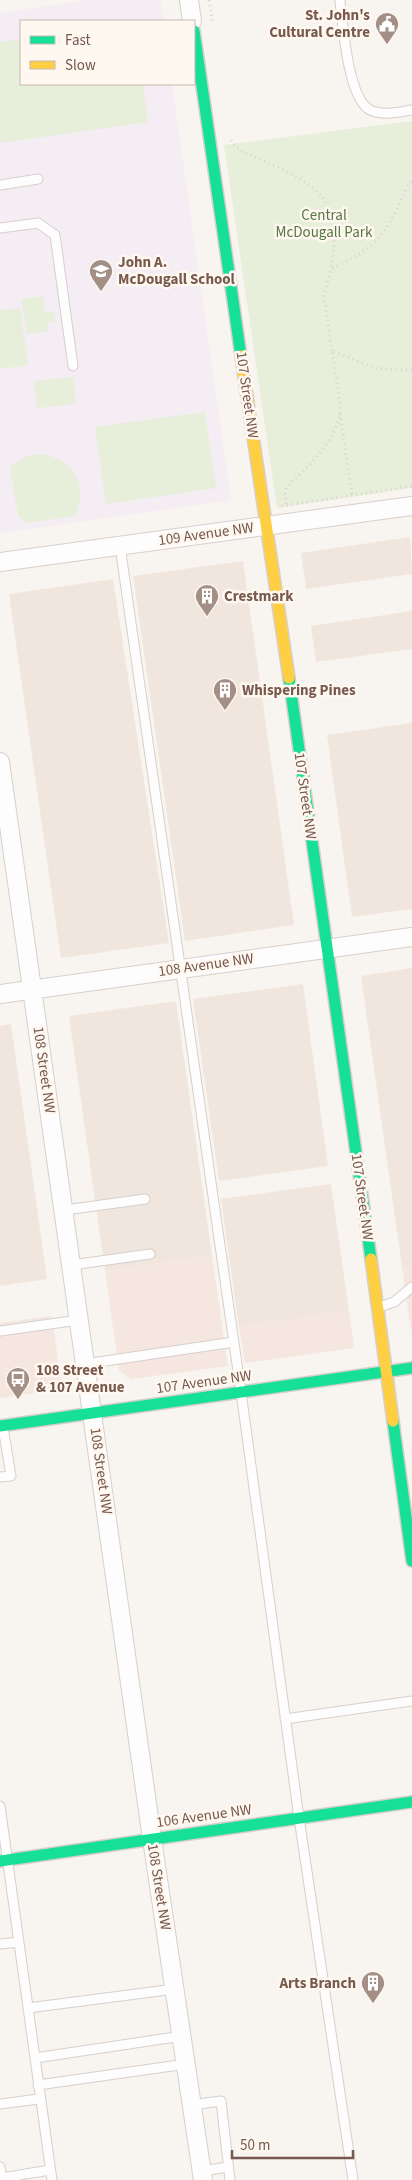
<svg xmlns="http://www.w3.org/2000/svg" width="412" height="2180" font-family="'Source Sans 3',sans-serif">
<rect width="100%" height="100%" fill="#f8f4ef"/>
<path fill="#f1e6dd" d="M410,537L412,574L306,589L301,553Z
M243,561L294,925L185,941L133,576Z
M113,579L169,943L61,958L9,594Z
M412,611V649L316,662L311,626Z
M412,723V909L352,917L327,735Z
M412,968V1266L402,1267L361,976Z
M303,984L328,1166L219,1181L193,999Z
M176,1001L212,1256L105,1271L69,1016Z
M11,1024L47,1279L0,1286V1026Z
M331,1184L349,1311L239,1327L221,1199Z"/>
<path fill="#f5e6e0" d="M212,1256L228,1366L131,1379L119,1370L105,1271Z
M412,1266V1338L402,1267Z
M349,1311L354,1348L245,1363L239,1327Z
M52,1316L62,1389L0,1398V1323Z"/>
<path fill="#f4edf4" d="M89,0H160L163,21H21V84H172L231,500L0,533V13Z"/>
<path fill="#e7eeda" d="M21,39V84H143L148,122L0,143V42Z
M412,121V488L277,508L224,145Z
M43,296L45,312L54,311L55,321L47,323L48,331L27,334L21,299Z
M20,308L28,365L0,369V310Z
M73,377L76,404L37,408L34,381Z
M205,412L216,488L106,504L95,427Z
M36,454C71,455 90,483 75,516L27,523L18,516L10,467L26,456Z"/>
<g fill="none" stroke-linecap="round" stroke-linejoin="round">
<g stroke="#d7cfcb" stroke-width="11">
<path id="lane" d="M340,1C343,25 348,99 370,110C383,116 399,112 412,110
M0,185L38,179
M0,228L38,223L55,235L73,366
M120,546L241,1392L299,1818L353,2180
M65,1210L145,1199
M72,1265L150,1254
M379,1307L394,1302L412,1287
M0,1331L79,1320
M85,1364L234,1342
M0,1477L11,1476L3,1427
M285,1719L412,1701
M0,1806L52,2180
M0,1944L19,1942
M28,2008L175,1989
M35,2058L182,2036
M38,2085L186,2064
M0,2104L39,2099
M192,2105L221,2101L230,2180
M0,2167L2,2178L50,2170
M202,2171L228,2167"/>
</g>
<g stroke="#d7cfcb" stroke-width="20">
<path id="street" d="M189,0L192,21
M0,562L412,506
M0,762L152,1839L203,2180
M0,994L412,937"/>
</g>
<g stroke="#d8cfcb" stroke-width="14">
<path id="fast" d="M194,31L241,356
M289,678L371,1259
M393,1421L412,1561
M0,1426L412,1368
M0,1861L412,1802"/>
</g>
<g stroke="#d8cfcb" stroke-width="14">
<path id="slow" d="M241,356L289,678
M371,1259L393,1421"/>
</g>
<path stroke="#dad2d0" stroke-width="3" stroke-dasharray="1 4" stroke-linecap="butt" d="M209,0L213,23
M231,140C236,150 249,155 259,159C319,185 343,198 331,269
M332,351L324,296L331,269C364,253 379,245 396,211C401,200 405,190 412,180
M340,414L352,495
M286,504L285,492L287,486C306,469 338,439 340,412C340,394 334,369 332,351L378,369L412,370
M282,506L412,486"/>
<use href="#lane" stroke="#fefdfd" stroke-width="9"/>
<use href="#street" stroke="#fefdfd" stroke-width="18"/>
<use href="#fast" stroke="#16e098" stroke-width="11"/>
<use href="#slow" stroke="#ffcf43" stroke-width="11"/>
</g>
<defs>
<g id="civic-pin" transform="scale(1.25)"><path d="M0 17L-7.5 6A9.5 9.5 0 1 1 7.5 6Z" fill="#a48f86" stroke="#fff8f1"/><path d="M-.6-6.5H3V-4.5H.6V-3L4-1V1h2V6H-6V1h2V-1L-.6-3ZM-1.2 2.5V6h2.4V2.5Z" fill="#fff"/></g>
<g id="school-pin" transform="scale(1.25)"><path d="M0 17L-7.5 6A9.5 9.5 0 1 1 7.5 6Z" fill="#a48f86" stroke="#fff8f1"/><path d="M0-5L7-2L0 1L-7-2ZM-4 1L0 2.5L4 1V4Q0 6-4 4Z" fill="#fff"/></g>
<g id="building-pin" transform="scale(1.25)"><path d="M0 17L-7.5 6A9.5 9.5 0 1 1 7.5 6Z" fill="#a48f86" stroke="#fff8f1"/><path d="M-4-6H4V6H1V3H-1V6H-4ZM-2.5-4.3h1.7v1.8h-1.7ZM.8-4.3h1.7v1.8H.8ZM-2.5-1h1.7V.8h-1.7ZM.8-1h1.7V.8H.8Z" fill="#fff"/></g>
<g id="bus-pin" transform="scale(1.25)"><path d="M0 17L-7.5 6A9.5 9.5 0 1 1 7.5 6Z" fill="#a48f86" stroke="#fff8f1"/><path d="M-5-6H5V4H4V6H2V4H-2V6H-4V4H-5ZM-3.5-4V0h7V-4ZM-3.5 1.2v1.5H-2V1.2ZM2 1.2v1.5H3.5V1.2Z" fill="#fff"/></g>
</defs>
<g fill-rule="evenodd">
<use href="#civic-pin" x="387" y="24"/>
<use href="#school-pin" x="101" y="271"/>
<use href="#building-pin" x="207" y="596"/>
<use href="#building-pin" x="225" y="690"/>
<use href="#bus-pin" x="18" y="1379"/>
<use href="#building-pin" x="373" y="1983"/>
</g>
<g text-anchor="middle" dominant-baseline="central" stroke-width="5" stroke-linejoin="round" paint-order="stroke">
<g font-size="15" font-weight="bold" fill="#77594d" stroke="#fff8f1" text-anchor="start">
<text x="370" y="15" text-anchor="end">St. John's<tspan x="370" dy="17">Cultural Centre</tspan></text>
<text x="118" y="262">John A.<tspan x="118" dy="17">McDougall School</tspan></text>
<text x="224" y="596">Crestmark</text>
<text x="242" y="690">Whispering Pines</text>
<text x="36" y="1370">108 Street<tspan x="36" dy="17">&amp; 107 Avenue</tspan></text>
<text x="356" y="1983" text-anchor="end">Arts Branch</text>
</g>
<g font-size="15" fill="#567742" stroke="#fff8f1">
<text x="324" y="215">Central<tspan x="324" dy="17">McDougall Park</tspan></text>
</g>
<g font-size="15" fill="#77594d" stroke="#fff8f1">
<text transform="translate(247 395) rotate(82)">107 Street NW</text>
<text transform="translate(206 534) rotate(-8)">109 Avenue NW</text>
<text transform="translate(305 796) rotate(82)">107 Street NW</text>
<text transform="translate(206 965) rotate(-8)">108 Avenue NW</text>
<text transform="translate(44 1070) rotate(82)">108 Street NW</text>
<text transform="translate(362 1197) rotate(82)">107 Street NW</text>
<text transform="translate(204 1382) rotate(-8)">107 Avenue NW</text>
<text transform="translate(101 1471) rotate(82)">108 Street NW</text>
<text transform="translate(204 1816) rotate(-8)">106 Avenue NW</text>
<text transform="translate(159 1887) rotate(81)">108 Street NW</text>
</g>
</g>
<rect x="20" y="20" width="175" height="65" fill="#fff8f1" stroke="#c9b8af"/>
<rect x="30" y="36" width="25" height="8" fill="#16e098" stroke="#c9b8af"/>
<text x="65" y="45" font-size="15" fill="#77594d">Fast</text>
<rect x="30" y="61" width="25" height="8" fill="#ffcf43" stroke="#c9b8af"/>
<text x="65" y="70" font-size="15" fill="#77594d">Slow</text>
<path d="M232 2150v8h121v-8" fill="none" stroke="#77594d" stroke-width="2.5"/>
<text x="240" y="2150" font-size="15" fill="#77594d" stroke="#fff8f1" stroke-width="4" paint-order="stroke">50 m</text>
</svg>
